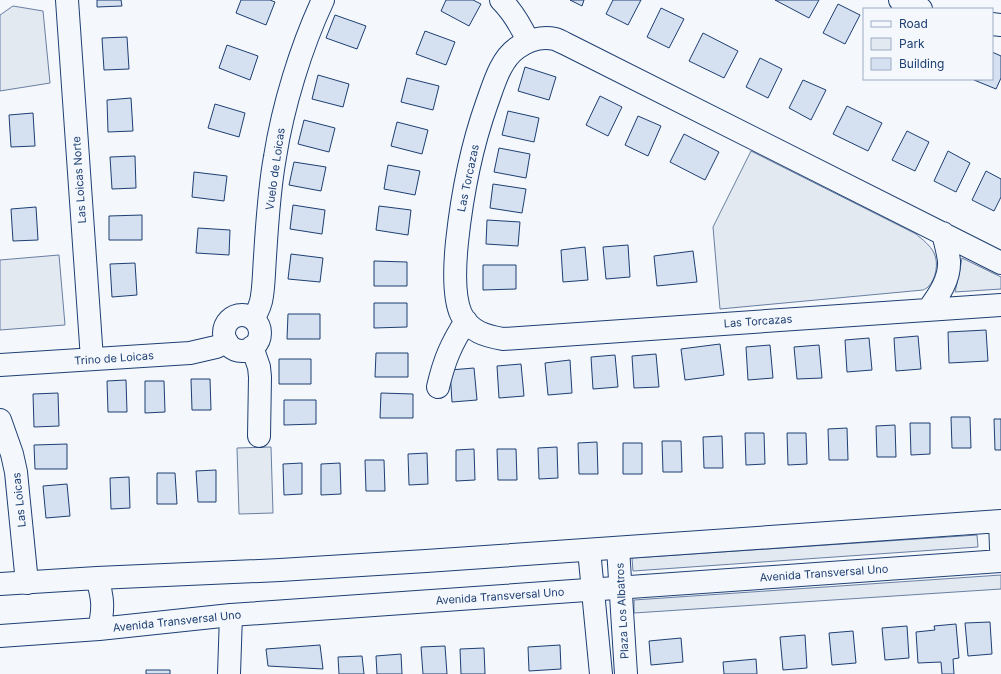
<svg xmlns="http://www.w3.org/2000/svg" width="1001" height="674" font-family="Inter,sans-serif">
<rect width="100%" height="100%" fill="#f4f7fb"/>
<path fill="#e3e9f0" stroke="#687fa3" d="M13,6L43,11L50,83L0,91V15Z
M751,151L916,234C923,240 930,245 934,253C939,263 936,279 928,287C927,288 925,289 923,290L720,309L713,227Z
M59,255L65,325L0,330V260Z
M962,258L1001,277V289L955,292L959,275Z
M271,447L273,513L239,514L237,448Z
M977,535L978,547L633,571L632,558Z
M1001,575V589L634,613V600Z"/>
<path fill="#d5e0f0" stroke="#1d3f73" d="M97,0H121L122,6L97,7Z
M241,0H270L275,2L266,25L236,13Z
M446,0H473L481,4L469,26L441,11Z
M570,0H584L582,6Z
M613,0H641L628,25L606,14Z
M775,0H819L809,18Z
M838,4L860,15L845,44L823,33Z
M661,8L684,19L669,48L647,37Z
M335,15L366,26L357,49L326,38Z
M425,31L455,42L446,65L416,54Z
M703,33L738,51L724,78L689,61Z
M127,37L129,69L104,70L102,38Z
M227,45L258,56L250,80L219,68Z
M992,52L1001,56V78L996,89L974,80L992,79Z
M760,58L782,69L768,98L746,87Z
M525,67L556,77L549,100L518,91Z
M318,75L349,84L343,107L312,99Z
M407,78L439,86L433,110L401,102Z
M803,80L826,90L811,120L789,108Z
M600,96L622,107L608,136L586,125Z
M131,98L133,131L108,132L107,100Z
M215,104L245,113L239,137L208,128Z
M847,106L882,123L868,151L833,134Z
M508,111L539,118L534,142L502,135Z
M33,113L35,146L11,147L9,115Z
M638,116L661,126L648,156L625,145Z
M304,120L335,128L329,152L298,144Z
M397,122L428,130L422,154L391,146Z
M907,131L929,142L915,171L892,160Z
M684,134L719,152L705,180L670,162Z
M499,148L530,154L526,178L494,172Z
M948,151L970,163L956,192L934,181Z
M135,156L136,188L112,189L110,157Z
M294,162L326,167L321,191L289,185Z
M388,165L420,171L415,195L384,189Z
M986,171L1001,179V197L994,211L972,200Z
M194,172L227,176L224,201L192,197Z
M493,184L526,189L522,213L490,208Z
M293,205L325,210L322,234L290,229Z
M379,206L411,210L408,235L376,230Z
M36,207L38,240L13,241L11,209Z
M142,215V240H109V216Z
M487,220L520,222L518,246L486,244Z
M198,228L230,230L229,255L196,253Z
M628,245L630,277L606,279L603,247Z
M585,247L588,280L563,282L561,250Z
M693,251L697,282L657,286L654,256Z
M291,254L323,258L320,282L288,279Z
M374,261L407,262V286H374Z
M135,263L137,295L112,297L110,264Z
M483,265H516V289L483,290Z
M374,303H407V327L374,328Z
M288,314H320V339H287Z
M986,330L988,361L949,363L948,332Z
M918,336L921,369L896,371L894,338Z
M869,338L872,370L847,372L845,340Z
M720,344L724,375L685,380L681,349Z
M770,345L773,378L748,380L746,347Z
M819,345L822,378L797,379L794,347Z
M376,353H408V377H375Z
M656,354L659,387L634,388L632,356Z
M615,355L618,387L593,389L591,357Z
M279,359H311V384H279Z
M570,360L572,393L548,395L545,363Z
M521,364L524,396L499,398L497,366Z
M474,368L477,400L452,402L450,370Z
M191,379H210L211,410H192Z
M126,380L127,412H108L107,381Z
M145,381H164L165,412L145,413Z
M58,393L59,426L34,427L33,394Z
M381,393L413,394V418H380Z
M284,400H316V424L284,425Z
M951,417H970L971,448H952Z
M994,419H1001V450H995Z
M910,423H930V454L911,455Z
M895,425L896,457H877L876,426Z
M847,428L848,460H829L828,429Z
M745,433H764L765,464L746,465Z
M787,433H806L807,464L788,465Z
M722,436L723,468H704L703,437Z
M662,441H681L682,472H663Z
M597,442L598,474H579L578,443Z
M623,443H642V474H623Z
M67,444V469H35L34,445Z
M557,447L558,478L539,479L538,448Z
M474,449L475,480L456,481V450Z
M497,449H516L517,480H498Z
M427,453L428,484L409,485L408,454Z
M365,460H384L385,491H366Z
M302,463V494L284,495L283,464Z
M340,463L341,494L321,495V464Z
M216,470V502H198L196,471Z
M157,473H175L177,504H157Z
M129,477L130,508L111,509L110,478Z
M67,484L70,516L46,518L43,486Z
M990,622L992,654L968,656L965,623Z
M956,624L959,658L953,659L954,674H942L941,662L918,663L916,632L935,630L934,626Z
M907,626L909,658L885,660L882,628Z
M853,631L856,663L832,665L829,633Z
M805,635L807,668L783,670L780,637Z
M681,638L683,662L651,665L649,641Z
M320,645L323,669L268,666L266,649Z
M560,645L561,669L529,671L528,647Z
M445,646L447,674H423L421,647Z
M484,648L485,674H461L460,649Z
M401,654L402,674H377L376,656Z
M362,656L364,674H339L338,657Z
M756,659L757,674H724L723,662Z
M146,670H170V674H146Z"/>
<g fill="none" stroke-linecap="round" stroke-linejoin="round">
<g stroke="#1d3f73" stroke-width="24">
<path id="street" d="M67,0L92,359
M501,0C513,12 521,26 528,41
M900,0L921,9
M992,24L1001,25
M1001,263L566,44C562,42 558,40 555,39C542,36 528,40 517,48C500,60 494,84 487,103C471,148 462,195 457,242C455,262 453,296 461,314C470,332 486,336 503,339L1001,305
M928,310C938,296 950,280 949,261C948,252 945,242 943,233
M224 333a18 18 0 1 1 36 0a18 18 0 1 1-36 0Z
M253,319C258,311 261,305 262,296C264,283 264,270 265,257C267,224 269,190 275,157C283,106 301,47 323,0
M252,347L259,367L260,377L259,436
M0,365L190,353L216,347L227,342
M438,387C444,361 451,344 466,321
M0,420L12,454L16,472L27,583
M618,548L626,674
M589,550L601,674
M229,674L231,615"/>
</g>
<g stroke="#1d3f73" stroke-width="24">
<path id="secondary" d="M1000,521L1001,548
M97,578C103,598 104,608 99,629
M0,584L97,578L280,570L426,561L1001,521
M0,636L99,629L231,615L1001,561"/>
</g>
<use href="#street" stroke="#f4f7fb" stroke-width="22"/>
<use href="#secondary" stroke="#f4f7fb" stroke-width="22"/>
</g>
<g text-anchor="middle" dominant-baseline="central" stroke-width="3" stroke-linejoin="round" paint-order="stroke">
<g font-size="11" fill="#1d3f73" stroke="#f4f7fb">
<text transform="translate(275 169) rotate(-82)">Vuelo de Loicas</text>
<text transform="translate(468 178) rotate(-78)">Las Torcazas</text>
<text transform="translate(79 180) rotate(-94)">Las Loicas Norte</text>
<text transform="translate(758 321) rotate(-4)">Las Torcazas</text>
<text transform="translate(114 358) rotate(-4)">Trino de Loicas</text>
<text transform="translate(19 500) rotate(-96)">Las Loicas</text>
<text transform="translate(824 573) rotate(-4)">Avenida Transversal Uno</text>
<text transform="translate(500 596) rotate(-4)">Avenida Transversal Uno</text>
<text transform="translate(622 611) rotate(-93)">Plaza Los Albatros</text>
<text transform="translate(177 621) rotate(-6)">Avenida Transversal Uno</text>
</g>
</g>
<rect x="863" y="8" width="130" height="72" fill="#f4f7fb" stroke="#9eadc5"/>
<rect x="871" y="21" width="20" height="6" fill="#f4f7fb" stroke="#9eadc5"/>
<text x="899" y="28" font-size="12" fill="#1d3f73">Road</text>
<rect x="871" y="38" width="20" height="12" fill="#e3e9f0" stroke="#9eadc5"/>
<text x="899" y="48" font-size="12" fill="#1d3f73">Park</text>
<rect x="871" y="58" width="20" height="12" fill="#d5e0f0" stroke="#9eadc5"/>
<text x="899" y="68" font-size="12" fill="#1d3f73">Building</text>
</svg>
